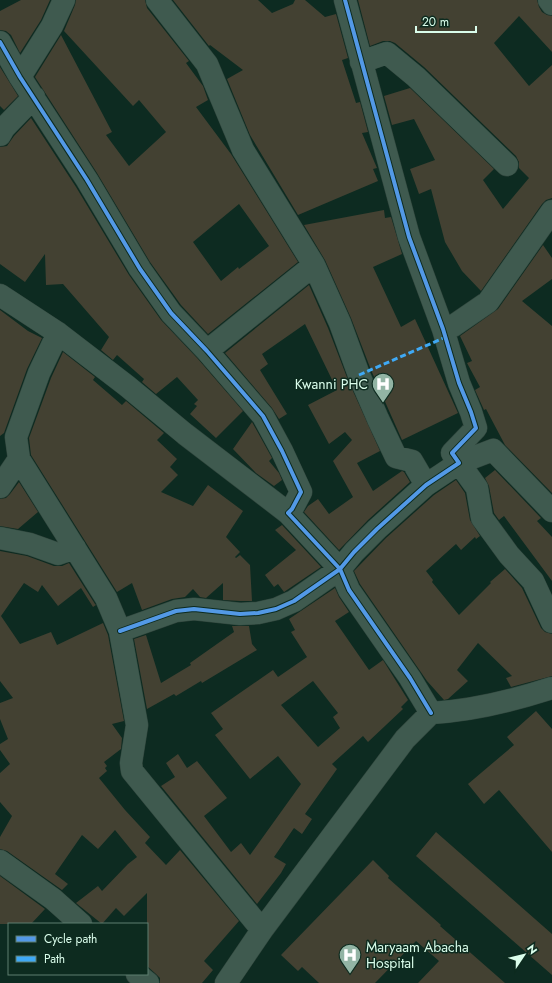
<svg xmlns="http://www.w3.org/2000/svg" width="552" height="983" font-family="Jost,sans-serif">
<rect width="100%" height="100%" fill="#0d2b21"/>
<path fill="#434132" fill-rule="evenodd" d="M21,0H50L41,20L20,53L11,35L6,31L0,30V11Z
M76,0H145L147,8L189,61L186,63L203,86L208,100L196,107L231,154L298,262L208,334L181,305L150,262L97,173L35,77L61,35L112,132L106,135L129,166L166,132L139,100L133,106L64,31L75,5ZM239,204L269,246L239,269L238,267L221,281L193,242Z
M173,0H258L272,13L293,4L295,0H305L325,17L336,14L348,58L342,60L356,103L360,102L368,132L362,133L377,168L373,169L378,181L298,215L250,135L227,79L243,70L210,45L209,46Z
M358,0H537L539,7L542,12L547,15L552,16V52L519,16L494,43L529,86L552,65V198L546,200L542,204L481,291L462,271L445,242L431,189L419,194L410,169L435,160L414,119L392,125L384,96L410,88L494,169L483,180L503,209L529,178L519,168V162L516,156L424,67L395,43L390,41H383L370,46Z
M0,67L18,96L4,110L0,106Z
M31,118L76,187L129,275L161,320L198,359L243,411L216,438L190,414L197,406L194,404L198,400L177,377L156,394L142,382L144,379L117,355L113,360L101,350L109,337L63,284L46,285L45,254L25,282L0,264V147L7,146L14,136Z
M384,210L385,218L391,217L402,254L373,267L401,327L415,319L458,413L402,440L371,370L351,318L325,260L304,225Z
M543,245L552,258V279L522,301L552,326V493L505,445L486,409L484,410L475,390L480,387L467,363L472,361L460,336L498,309Z
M309,285L328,328L348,380L380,451L357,463L373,491L402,471L404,472L410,482L368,520L339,550L304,512L308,506L318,499L329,514L353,497L333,461L352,440L345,432L329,444L308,405L337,390L305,324L262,354L268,364L260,370L287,414L279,419L272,408L225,353Z
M0,310L28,331L42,338L27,369L4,433L0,436Z
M63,352L95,377L93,380L122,405L126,401L164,433L157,440L177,459L170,467L178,475L161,492L193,506L208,485L243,511L226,537L240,552L235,557L236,558L240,555L250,565L252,601H240L223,600V583L206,598L200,597L193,589L185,597L172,599L142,610L132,583L117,592L31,455L29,438L51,378Z
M252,422L272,458L269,461L279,473L282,480L274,486L256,473L233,449Z
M495,470L541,518L537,521L552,537V581L504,516L499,520L494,513L489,486L485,478Z
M456,480L465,493L470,520L480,536L476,539L475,537L461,550L456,544L426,571L433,580L432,582L459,615L491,583L490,582L505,569L522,588L541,628L545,632L552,634V676L511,687L506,678L512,676L478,643L457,670L468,681L448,699L444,700L427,681L360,584L354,571L386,538L434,495Z
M19,482L38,512L18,529L0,526V499L6,498L10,494Z
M282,525L321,567L284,592L278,584L274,587L265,575L296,550L275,530Z
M0,551L27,556L54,566H62L69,563L95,604L96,605L93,607L81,588L58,606L42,585L38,592L24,583L1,616L20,644L51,632L57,645L103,623L108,635L124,721L112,724L122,738L121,749L104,762L107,766L105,768L107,771L99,778L125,810L150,837L145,843L166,865L180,850L239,921L204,961L213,970L202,983H160V978L156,974L147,966V893L124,916L116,908L102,924L76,903L98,886L102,891L128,864L137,857L115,830L98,849L82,835L55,874L68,884L62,890L7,851L0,849V837L12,816L0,802V773L10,764L0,750V744L8,739L0,719V703L13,698L0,681Z
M335,588L339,597L349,612L335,621L369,670L383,660L408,700L401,707L403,709L368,742L363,736L332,764L337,769L305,814L312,819L302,834L294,828L274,857L286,864L281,873L257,904L161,786L175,777L166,763L178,754L187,768L197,761L227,798L204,816L231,852L241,843L250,855L301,784L278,756L250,779L215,735L223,729L211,713L273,670L278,677L307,657L291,632L295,630L289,619ZM313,681L338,713L333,717L340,728L318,747L281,705Z
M232,626H249L252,644L257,650L202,683L201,681L176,696L174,694L147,709L134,639L146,635L161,683L191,665L190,663L234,632Z
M536,711L552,729V852L499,790L484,804L468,784L514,745L507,737Z
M436,832L552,934V975L416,856Z
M373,860L389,876L388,878L441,925L440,926L505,983H418L439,961L416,941L375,983H319L302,967L298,971L281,955Z
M0,876L45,909L31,924H0Z"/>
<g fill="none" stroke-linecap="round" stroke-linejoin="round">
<g stroke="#30463d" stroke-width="23">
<path id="minor" d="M157,0L207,64L243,150L314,265L340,323L359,375L378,419L396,457L412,461L426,485
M345,0L409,237L443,329L459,383L471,412L476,428L452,453L459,463L426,485L377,529L354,552L340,569L349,590L410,678L431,713
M549,0L552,4
M0,42L20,77L87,180L140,269L171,313L207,351L263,416L282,451L301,492L292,509L288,513L340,569L294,601L276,609L258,613L240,614L194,609L176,611L120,631
M361,62L387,53L416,77L507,165
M20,77L52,26L64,0
M0,135L4,128L34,97
M0,295L58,333L127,386L185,434L288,513
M443,329L453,326L488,302L552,211
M58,333L39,373L16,437L19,459L106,598L120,631L137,725L131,763L132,771L262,930
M207,351L314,265
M0,487L19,459
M552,511L493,450L459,463L477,488L482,518L509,555L533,581L552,622
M0,538L30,544L58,554L75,548
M0,861L53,899L81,924
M137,974L148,983
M226,983L262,930L405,739L431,713C472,711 512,701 552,688"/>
</g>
<use href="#minor" stroke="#3f5a4f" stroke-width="22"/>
<path stroke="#3fa9f5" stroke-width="3" stroke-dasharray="6 3" stroke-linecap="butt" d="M359,375L446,337"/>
<g stroke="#0d2b1f" stroke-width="6">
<path id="cycleway" d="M345,0L409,237L443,329L459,383L471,412L476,428L452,453L459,463L426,485L377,529L354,552L340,569L349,590L410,678L431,713
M0,42L20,77L87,180L140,269L171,313L207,351L263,416L282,451L301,492L292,509L288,513L340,569L294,601L276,609L258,613L240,614L194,609L176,611L120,631"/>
</g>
<use href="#cycleway" stroke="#5399e6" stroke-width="4"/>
</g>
<defs>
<g id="hospital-pin" transform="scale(1.15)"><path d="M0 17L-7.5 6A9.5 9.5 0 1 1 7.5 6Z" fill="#92b4a4" stroke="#0d2b1f"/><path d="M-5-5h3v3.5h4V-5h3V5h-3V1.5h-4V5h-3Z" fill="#fff"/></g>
</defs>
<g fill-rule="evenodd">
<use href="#hospital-pin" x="383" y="384"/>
<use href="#hospital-pin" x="350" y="955"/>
</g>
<g text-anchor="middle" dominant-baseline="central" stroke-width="3" stroke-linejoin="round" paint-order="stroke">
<g font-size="14" fill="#dafdeb" stroke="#0d2b1f" text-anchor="end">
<text x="368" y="384">Kwanni PHC</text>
<text x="366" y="947" text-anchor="start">Maryaam Abacha<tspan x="366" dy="16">Hospital</tspan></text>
</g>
</g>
<rect x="8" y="923" width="140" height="52" fill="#0d2b1f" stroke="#5f7f71"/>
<rect x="16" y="936" width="20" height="6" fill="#5399e6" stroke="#5f7f71"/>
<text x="44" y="943" font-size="12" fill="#dafdeb">Cycle path</text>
<rect x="16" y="956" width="20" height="6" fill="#3fa9f5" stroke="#5f7f71"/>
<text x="44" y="963" font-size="12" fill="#dafdeb">Path</text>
<g transform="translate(524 955) rotate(55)" stroke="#0d2b1f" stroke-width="3" paint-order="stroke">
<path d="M0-3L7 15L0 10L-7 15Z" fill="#dafdeb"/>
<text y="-6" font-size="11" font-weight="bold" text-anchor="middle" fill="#dafdeb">N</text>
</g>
<path d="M416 26v6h60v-6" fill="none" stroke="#dafdeb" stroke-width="2"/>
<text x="422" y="26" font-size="12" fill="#dafdeb" stroke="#0d2b1f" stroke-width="3" paint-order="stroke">20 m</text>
</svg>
